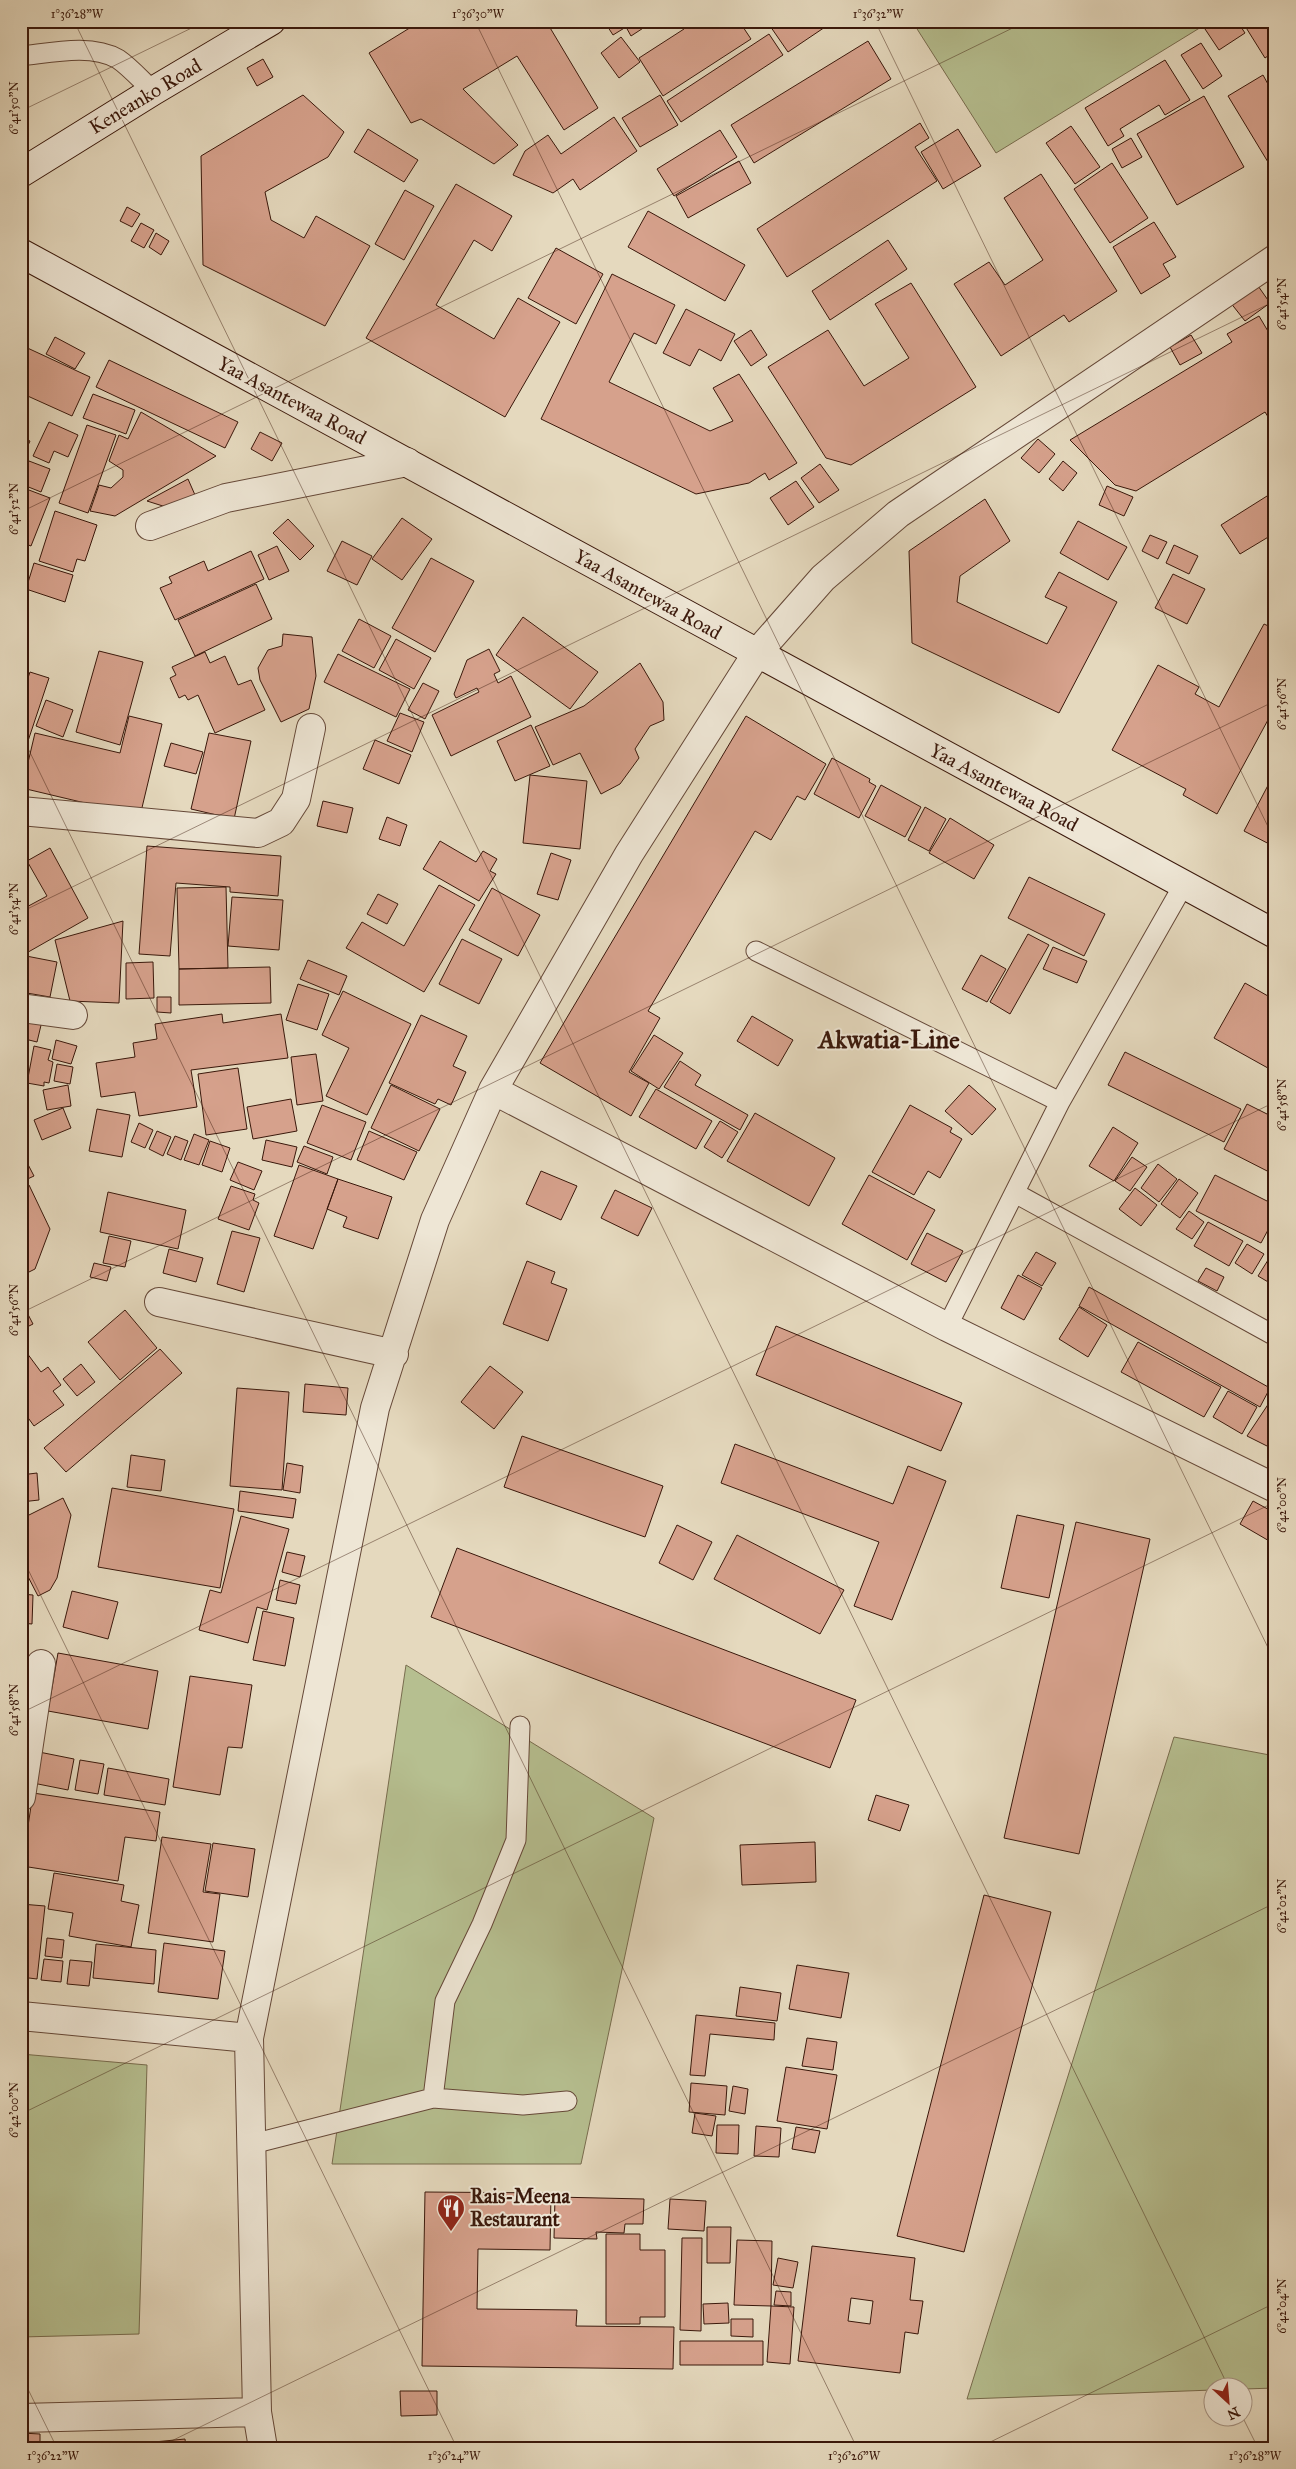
<svg xmlns="http://www.w3.org/2000/svg" width="1296" height="2469" font-family="'IM FELL Great Primer',serif">
<rect width="100%" height="100%" fill="#e5d9be"/>
<filter id="stains"><feTurbulence type="fractalNoise" baseFrequency=".004" numOctaves="4"/><feColorMatrix values="0 0 0 0 .2 0 0 0 0 .09 0 0 0 0 .02 0 0 0 .5 -.17"/></filter>
<radialGradient id="worn" r=".72"><stop offset=".6" stop-color="#630" stop-opacity="0"/><stop offset="1" stop-color="#630" stop-opacity=".3"/></radialGradient>
<path fill="#b6bf90" stroke="#786c4e" d="M912,21H1211L996,153Z
M406,1665L654,1818L581,2164H332Z
M1174,1737L1275,1756V2388L1244,2389V2386H1214L1213,2390L967,2399Z
M21,2054L147,2065L139,2334L21,2337Z"/>
<path fill="#d6a18c" stroke="#3a180b" fill-rule="evenodd" d="M421,21H546L598,108L564,130L517,56L463,89L518,145L494,164L421,119L411,123L369,53Z
M604,21H654L631,36L626,27L613,35Z
M679,21H739L751,39L663,96L639,58L684,29Z
M771,21H834L788,52L768,23Z
M1216,21H1237L1245,33L1219,50L1205,29Z
M1253,21H1275V58L1272,53L1265,58L1245,26Z
M769,34L783,55L681,122L667,101Z
M621,37L640,62L619,78L601,53Z
M868,41L891,79L754,163L731,125Z
M1201,43L1222,76L1203,89L1181,55Z
M263,59L273,77L257,86L247,68Z
M1165,60L1190,100L1165,115L1159,105L1120,129L1124,136L1108,146L1085,108Z
M1263,75L1269,86L1275,82L1274,172L1228,96Z
M303,95L344,132L328,157L265,192L271,220L304,238L316,216L370,246L325,326L203,265L201,156Z
M660,95L678,125L640,147L622,118Z
M1204,96L1244,167L1177,205L1137,134Z
M614,117L637,151L580,190L573,179L553,193L513,175L525,151L548,135L561,154Z
M920,123L929,138L915,147L937,181L787,277L757,229Z
M1071,126L1100,167L1075,184L1046,143Z
M368,129L418,160L404,182L354,152Z
M958,129L981,166L943,189L921,152Z
M720,130L737,157L674,196L657,169Z
M1131,138L1142,157L1122,168L1112,149Z
M739,161L751,183L688,218L676,196Z
M1112,163L1148,218L1110,243L1074,189Z
M1041,174L1117,291L1069,322L1064,315L1001,356L954,284L989,262L1005,285L1043,260L1004,198Z
M456,184L512,216L492,251L474,240L436,305L494,339L518,298L560,322L505,417L366,338Z
M405,190L434,206L404,260L375,244Z
M127,207L140,214L132,227L120,221Z
M648,211L745,265L725,301L628,247Z
M1154,222L1176,257L1163,264L1170,276L1141,294L1113,247Z
M141,223L154,230L144,248L131,241Z
M156,233L169,241L161,255L149,247Z
M888,240L907,269L830,320L812,291Z
M556,248L603,274L576,324L528,298Z
M612,274L675,305L656,344L634,333L609,382L710,431L733,421L713,388L739,374L797,463L769,480L765,473L749,483L696,494L541,419Z
M911,283L976,387L851,465L826,458L768,367L828,330L864,386L909,358L875,304Z
M1256,283L1270,303L1245,321L1230,302Z
M686,309L735,334L721,361L699,349L690,366L663,353Z
M1259,316L1275,343V428L1265,412L1136,491L1115,485L1070,440L1232,342L1227,334Z
M751,330L767,355L751,366L734,341Z
M1191,335L1202,353L1180,365L1170,347Z
M55,337L85,353L75,369L46,354Z
M21,345L90,377L72,416L21,393Z
M109,360L238,422L225,448L96,387Z
M93,394L135,410L126,434L83,418Z
M141,412L216,456L115,516L90,511L99,485L111,488L123,477V470L109,461L119,435L128,439Z
M49,422L78,435L68,457L54,451L49,463L33,456Z
M87,425L116,435L88,513L59,503Z
M260,432L282,443L272,461L251,449Z
M21,437L30,441L21,461Z
M1038,439L1055,454L1039,473L1021,458Z
M29,461L50,469L41,492L21,484Z
M1063,461L1077,473L1063,491L1049,479Z
M820,464L839,490L819,503L801,478Z
M188,479L195,495L166,507L147,501Z
M796,481L814,507L788,525L770,498Z
M1107,486L1133,497L1124,516L1099,505Z
M21,487L50,498L31,546L21,542Z
M1275,491V533L1240,554L1221,525Z
M985,499L1010,541L960,576L957,602L1047,644L1067,607L1045,597L1059,572L1117,602L1059,713L912,643L909,551Z
M55,511L97,525L85,561L77,559L73,572L39,561Z
M402,518L432,539L402,580L372,559Z
M288,519L314,546L300,560L273,533Z
M1078,521L1127,547L1108,580L1060,553Z
M1150,535L1167,542L1158,559L1142,551Z
M342,541L372,556L357,585L327,571Z
M1174,545L1198,556L1189,574L1166,563Z
M277,546L289,571L269,580L258,555Z
M251,551L264,579L175,620L160,588L172,583L169,577L204,561L208,571Z
M431,558L474,581L435,652L392,628Z
M34,563L73,575L65,602L26,589Z
M1173,574L1205,589L1187,624L1155,608Z
M256,584L272,619L195,656L178,620Z
M523,617L598,672L570,709L496,655Z
M359,619L391,636L374,668L342,651Z
M1264,624L1275,629V707L1217,814L1183,795L1186,789L1112,750L1158,665L1199,687L1195,694L1219,707Z
M283,634L312,637L316,676L309,709L281,722L260,680L258,668L268,650L282,646Z
M396,639L431,658L414,689L379,670Z
M489,649L500,671L494,674L498,683L511,676L531,717L451,756L432,715L479,692L477,688L456,698L454,694L467,660Z
M99,651L143,662L120,745L76,732Z
M205,652L210,663L225,656L238,685L251,680L265,710L215,733L198,695L188,700L185,695L179,698L170,678L176,675L172,667Z
M338,654L410,689L396,717L324,682Z
M640,663L663,702L664,720L650,726L635,749L639,758L620,784L601,794L580,753L553,765L535,727L584,706Z
M30,672L49,678L28,741L21,739V698Z
M423,683L439,691L425,719L408,710Z
M46,700L73,710L63,737L36,726Z
M400,713L424,722L412,752L387,741Z
M129,716L162,724L140,816L22,788L35,733L120,753Z
M746,716L826,764L805,800L797,796L771,840L755,831L648,1011L660,1018L629,1072L649,1083L631,1116L540,1063Z
M531,725L550,766L515,781L497,741Z
M209,733L251,741L234,819L191,809Z
M375,740L411,755L399,784L363,769Z
M171,743L203,752L196,774L164,766Z
M832,758L870,779L869,782L876,786L859,818L814,794Z
M1275,772V847L1244,831Z
M530,775L587,781L580,849L523,843Z
M881,785L921,807L905,837L865,816Z
M323,801L353,808L347,833L317,826Z
M925,807L946,819L929,851L908,840Z
M387,817L407,825L400,846L379,839Z
M950,818L994,845L974,879L929,853Z
M440,841L476,862L483,851L497,859L490,871L496,874L479,901L423,869Z
M147,846L281,856L278,896L230,892V887L176,883L170,956L139,954Z
M50,848L88,918L23,955L21,910L47,896L27,861Z
M551,853L571,860L558,900L537,894Z
M1029,877L1105,914L1084,956L1008,918Z
M439,885L475,905L424,992L346,948L362,922L404,946Z
M226,887L228,968L179,969L177,888Z
M492,888L540,915L518,956L469,930Z
M378,894L398,904L387,924L367,914Z
M232,897L283,900L279,950L228,946Z
M123,921L119,1003L70,1001L55,940Z
M1028,934L1049,945L1010,1014L990,1002Z
M462,939L502,959L479,1004L439,984Z
M1053,947L1087,961L1077,983L1043,969Z
M21,955L57,962L50,997L21,992Z
M981,955L1006,969L987,1002L962,989Z
M308,960L347,976L339,995L300,979Z
M153,962L154,998L126,999V963Z
M270,967L271,1003L179,1005V969Z
M1245,983L1275,1000V1072L1214,1038Z
M298,984L329,994L317,1030L286,1020Z
M343,991L411,1024L367,1115L326,1096L349,1048L322,1035Z
M157,997H171V1013L157,1012Z
M222,1014L223,1023L281,1014L288,1058L191,1070L197,1107L139,1116L135,1092L101,1097L96,1063L135,1057L133,1043L157,1039L155,1024Z
M421,1015L467,1036L453,1066L466,1072L451,1105L438,1099L435,1104L389,1083Z
M21,1016L42,1021L37,1042L21,1038Z
M752,1016L793,1040L778,1066L737,1041Z
M654,1035L683,1053L659,1089L631,1071Z
M56,1040L77,1046L71,1064L52,1059Z
M34,1046L51,1050L48,1060L53,1062L49,1083L44,1082V1086L27,1083Z
M21,1050L27,1051L22,1080L21,1079Z
M1125,1052L1241,1109L1224,1142L1108,1085Z
M316,1054L323,1101L297,1105L291,1057Z
M680,1061L701,1075L695,1085L748,1115L740,1130L664,1087Z
M57,1064L73,1067L70,1084L54,1081Z
M238,1068L247,1129L206,1135L198,1074Z
M68,1085L71,1106L47,1110L43,1090Z
M391,1085L440,1109L419,1151L371,1128Z
M969,1085L996,1109L972,1135L945,1111Z
M656,1089L712,1121L696,1149L639,1117Z
M291,1099L297,1131L253,1139L247,1107Z
M1247,1104L1275,1118V1175L1224,1149Z
M322,1105L366,1122L351,1160L307,1143Z
M910,1105L952,1128L950,1132L962,1139L940,1178L928,1171L914,1195L872,1172Z
M63,1108L71,1128L42,1140L34,1120Z
M97,1109L130,1115L122,1157L89,1151Z
M755,1113L835,1158L809,1206L727,1161Z
M720,1121L738,1132L722,1158L704,1147Z
M139,1123L153,1130L145,1148L131,1142Z
M1113,1127L1138,1143L1114,1181L1089,1166Z
M157,1131L171,1137L163,1156L149,1149Z
M369,1131L417,1152L404,1180L357,1160Z
M194,1134L209,1140L199,1165L184,1160Z
M175,1136L188,1141L181,1160L167,1154Z
M266,1140L297,1147L292,1167L262,1160Z
M210,1141L230,1148L222,1172L202,1165Z
M304,1146L333,1157L327,1174L297,1162Z
M21,1151L34,1176L21,1182Z
M1132,1157L1147,1167L1130,1191L1115,1181Z
M238,1162L262,1171L254,1190L230,1180Z
M1158,1164L1177,1179L1159,1202L1141,1188Z
M299,1165L338,1179L313,1249L274,1236Z
M541,1171L577,1186L561,1220L526,1204Z
M869,1175L935,1210L907,1260L842,1224Z
M1215,1175L1275,1205V1217L1261,1243L1196,1211Z
M338,1179L392,1197L378,1239L343,1227L347,1217L327,1209Z
M1179,1179L1198,1193L1180,1218L1161,1204Z
M29,1185L50,1229L35,1269L21,1276V1189Z
M231,1186L255,1194L253,1200L259,1203L249,1230L218,1219Z
M1135,1188L1157,1205L1141,1226L1119,1209Z
M615,1190L652,1208L638,1236L601,1218Z
M108,1192L186,1210L178,1249L100,1232Z
M1189,1211L1204,1222L1192,1239L1176,1229Z
M1208,1222L1243,1241L1229,1266L1194,1246Z
M232,1231L260,1238L244,1292L217,1284Z
M927,1233L963,1251L946,1282L911,1264Z
M109,1236L131,1241L125,1267L103,1263Z
M1247,1244L1264,1254L1252,1274L1235,1263Z
M169,1249L203,1258L196,1282L163,1273Z
M1275,1249V1286L1258,1276Z
M1036,1252L1056,1263L1042,1286L1022,1275Z
M527,1261L555,1272L551,1283L567,1289L548,1341L503,1324Z
M94,1263L111,1267L107,1281L90,1277Z
M1206,1268L1224,1277L1217,1291L1198,1281Z
M1018,1275L1042,1288L1024,1320L1001,1308Z
M1089,1287L1270,1388L1260,1407L1079,1306Z
M21,1301L33,1324L21,1330Z
M1275,1306V1321L1269,1319Z
M1079,1307L1107,1325L1088,1357L1059,1339Z
M125,1310L157,1348L120,1380L88,1342Z
M776,1326L962,1403L941,1451L756,1375Z
M1138,1342L1221,1387L1204,1417L1121,1372Z
M21,1345L41,1372L48,1367L61,1385L53,1391L64,1405L34,1426L21,1408Z
M160,1349L182,1373L66,1472L44,1448Z
M81,1364L95,1382L77,1396L63,1379Z
M490,1366L523,1392L494,1429L461,1402Z
M305,1384L348,1388L346,1415L303,1412Z
M237,1388L289,1392L282,1490L230,1486Z
M1228,1391L1257,1407L1242,1434L1213,1417Z
M1275,1394V1450L1247,1436Z
M522,1436L663,1486L645,1537L504,1487Z
M735,1444L893,1504L908,1466L946,1481L892,1620L854,1606L879,1542L721,1483Z
M131,1455L165,1460L161,1491L127,1487Z
M287,1463L303,1466L300,1493L283,1490Z
M37,1473L39,1500L21,1502V1475Z
M112,1488L234,1509L220,1588L98,1567Z
M240,1491L296,1499L293,1518L238,1511Z
M63,1498L71,1515L57,1578L50,1590L38,1596L21,1563V1519Z
M1253,1501L1275,1513V1536L1271,1542L1240,1524Z
M1017,1515L1064,1525L1049,1598L1001,1588Z
M241,1516L289,1529L267,1610L257,1607L248,1643L199,1630L210,1590L221,1593Z
M1076,1522L1150,1539L1079,1854L1004,1838Z
M677,1525L712,1542L693,1580L659,1563Z
M737,1535L844,1590L820,1634L714,1579Z
M457,1548L856,1700L830,1768L431,1617Z
M287,1552L305,1556L300,1577L282,1572Z
M280,1580L300,1585L296,1604L276,1600Z
M72,1591L118,1602L108,1639L63,1627Z
M21,1594L33,1595L32,1624L21,1623Z
M263,1611L294,1618L285,1666L253,1660Z
M58,1653L158,1671L148,1729L48,1711Z
M190,1676L252,1685L242,1748L228,1747L220,1795L173,1787Z
M39,1752L74,1759L68,1790L33,1783Z
M80,1760L104,1764L98,1794L75,1790Z
M108,1768L169,1779L165,1805L104,1795Z
M33,1793L160,1812L156,1841L125,1837L118,1881L22,1866Z
M876,1795L909,1805L900,1831L868,1820Z
M162,1837L211,1844L203,1892L220,1894L213,1942L148,1933Z
M815,1842L816,1882L742,1885L740,1845Z
M213,1843L255,1849L248,1897L205,1891Z
M54,1873L124,1885L121,1901L139,1905L131,1947L69,1936L73,1913L48,1909Z
M984,1895L1051,1912L964,2252L897,2236Z
M21,1904L45,1906L37,1979L21,1977Z
M47,1938L64,1940L62,1958L45,1956Z
M164,1943L225,1951L218,1999L158,1992Z
M96,1944L156,1950L154,1984L93,1978Z
M44,1959L63,1961L61,1982L41,1980Z
M70,1960L92,1962L89,1986L67,1984Z
M797,1965L849,1973L841,2018L789,2009Z
M740,1987L781,1993L777,2021L736,2016Z
M696,2015L775,2023L774,2040L710,2034L705,2076L690,2075Z
M807,2038L837,2042L833,2070L802,2066Z
M786,2067L837,2075L827,2129L777,2121Z
M691,2083L727,2086L725,2115L689,2112Z
M733,2086L748,2089L745,2114L729,2111Z
M695,2113L716,2116L712,2136L692,2133Z
M717,2125H739L738,2154L716,2153Z
M756,2126L781,2128L779,2157L754,2156Z
M796,2127L820,2131L815,2153L792,2149Z
M425,2192L551,2193L550,2250L478,2249L477,2309L577,2310L576,2326L674,2327L673,2369L422,2366Z
M555,2197L644,2199L643,2224H625L624,2233L596,2232L597,2239L554,2238Z
M670,2199L706,2201L704,2231L668,2229Z
M707,2227H731L730,2263H707Z
M606,2234H640V2250H665V2317H640V2324H606Z
M682,2238H702L701,2331L680,2330Z
M737,2240L772,2241L771,2306L734,2305Z
M812,2246L915,2258L910,2300L923,2301L918,2334L905,2332L900,2373L798,2361ZM851,2298L873,2301L870,2324L848,2321Z
M778,2258L798,2262L793,2288L773,2285Z
M776,2291L791,2292V2306L774,2305Z
M728,2303L729,2323L704,2324L703,2304Z
M771,2306L794,2307L790,2364L767,2362Z
M731,2319H753V2337L731,2336Z
M680,2341H763V2365H680Z
M400,2391H437V2415L401,2416Z
M21,2433L40,2434V2448H21Z
M185,2439L186,2448H92Z"/>
<g fill="none" stroke-linecap="round" stroke-linejoin="round">
<g stroke="#654838" stroke-width="21">
<path id="lane" d="M21,56C50,53 91,43 118,59C130,67 142,81 153,91
M756,951L1060,1102L1184,884
M1015,1193L1275,1336
M947,1327L1060,1102
M433,2098L445,2001L482,1924L516,1840L520,1726
M252,2144L433,2098L523,2105L567,2101"/>
</g>
<g stroke="#654838" stroke-width="30">
<path id="street" d="M150,526L226,498L407,462
M21,811L258,833L281,822L296,799L311,728
M21,1008L73,1015
M493,1090L947,1327L1275,1488
M159,1302L394,1354
M21,1797L41,1664
M21,2016L249,2038
M21,2418L257,2412
M263,2448L257,2412L249,2038L375,1408L435,1220L493,1090L629,854L757,653L823,578L898,514L1275,259"/>
</g>
<g stroke="#3a180b" stroke-width="30">
<path id="secondary" d="M21,173L153,91L271,21
M21,253L1275,934"/>
</g>
<use href="#lane" stroke="#eee6d5" stroke-width="19"/>
<use href="#street" stroke="#eee6d5" stroke-width="28"/>
<use href="#secondary" stroke="#eee6d5" stroke-width="28"/>
</g>
<path fill="none" stroke="#3a180b" stroke-width="1" stroke-opacity="0.45" d="M74,21L1228,2386M475,21L1275,1662M875,21L1275,841M21,111L206,21M21,512L1027,21M21,734L857,2448M21,912L1275,301M21,1313L1275,701M21,1555L457,2448M21,1713L1275,1102M21,2114L1275,1502M21,2375L57,2448M1242,2416L1258,2448M157,2448L1275,1903M978,2448L1275,2303"/>
<defs>
<g id="restaurant-pin" transform="scale(1.4375)"><path d="M0 17L-7.5 6A9.5 9.5 0 1 1 7.5 6Z" fill="#8f2418" stroke="#eee6d5"/><path d="M-5-6h1v4h1v-4h1v4h1v-4h1v5L-1.5 .5V6h-2V.5L-5-1ZM5-6V6H3V1.5H1.5Q1.5-4 5-6Z" fill="#fff"/></g>
</defs>
<g fill-rule="evenodd">
<use href="#restaurant-pin" x="451" y="2208"/>
</g>
<g text-anchor="middle" dominant-baseline="central" stroke-width="4" stroke-linejoin="round" paint-order="stroke">
<g font-size="20" fill="#3a180b" stroke="#eee6d5">
<text transform="translate(145 96) rotate(-31)">Keneanko Road</text>
<text transform="translate(292 400) rotate(28)">Yaa Asantewaa Road</text>
<text transform="translate(648 594) rotate(29)">Yaa Asantewaa Road</text>
<text transform="translate(1004 787) rotate(28)">Yaa Asantewaa Road</text>
</g>
<g font-size="20" font-weight="bold" fill="#3a180b" stroke="#eee6d5" text-anchor="start">
<text x="470" y="2196">Rais-Meena<tspan x="470" dy="23">Restaurant</tspan></text>
</g>
<g font-size="25" font-weight="bold" fill="#3a180b" stroke="#eee6d5">
<text x="889" y="1039">Akwatia-Line</text>
</g>
</g>
<rect width="1296" height="2469" fill="none" stroke="#e5d9be" stroke-width="55"/>
<g transform="translate(1228 2402) rotate(154)"><circle r="24" fill="#eee6d5" stroke="#a69484"/>
<path d="M0-4L9 19L0 12L-9 19Z" fill="#8f2418"/>
<text y="-8" font-size="14" font-weight="bold" text-anchor="middle" fill="#3a180b">N</text>
</g>
<rect x="28" y="28" width="1240" height="2414" fill="none" stroke="#3a180b" stroke-width="2"/>
<g font-size="12" text-anchor="middle" fill="#3a180b">
<text x="77" y="18">1°36'28"W</text>
<text x="478" y="18">1°36'30"W</text>
<text x="878" y="18">1°36'32"W</text>
<text transform="translate(14 108) rotate(-90)" y="4">6°41'50"N</text>
<text transform="translate(1282 304) rotate(-90)" y="4">6°41'54"N</text>
<text transform="translate(14 509) rotate(-90)" y="4">6°41'52"N</text>
<text transform="translate(1282 704) rotate(-90)" y="4">6°41'56"N</text>
<text transform="translate(14 909) rotate(-90)" y="4">6°41'54"N</text>
<text transform="translate(1282 1105) rotate(-90)" y="4">6°41'58"N</text>
<text transform="translate(14 1310) rotate(-90)" y="4">6°41'56"N</text>
<text transform="translate(1282 1505) rotate(-90)" y="4">6°42'00"N</text>
<text transform="translate(14 1710) rotate(-90)" y="4">6°41'58"N</text>
<text transform="translate(1282 1906) rotate(-90)" y="4">6°42'02"N</text>
<text transform="translate(14 2110) rotate(-90)" y="4">6°42'00"N</text>
<text transform="translate(1282 2306) rotate(-90)" y="4">6°42'04"N</text>
<text x="53" y="2460">1°36'22"W</text>
<text x="454" y="2460">1°36'24"W</text>
<text x="854" y="2460">1°36'26"W</text>
<text x="1255" y="2460">1°36'28"W</text>
</g>
<rect width="100%" height="100%" filter="url(#stains)"/>
<rect width="100%" height="100%" fill="url(#worn)"/>
</svg>
